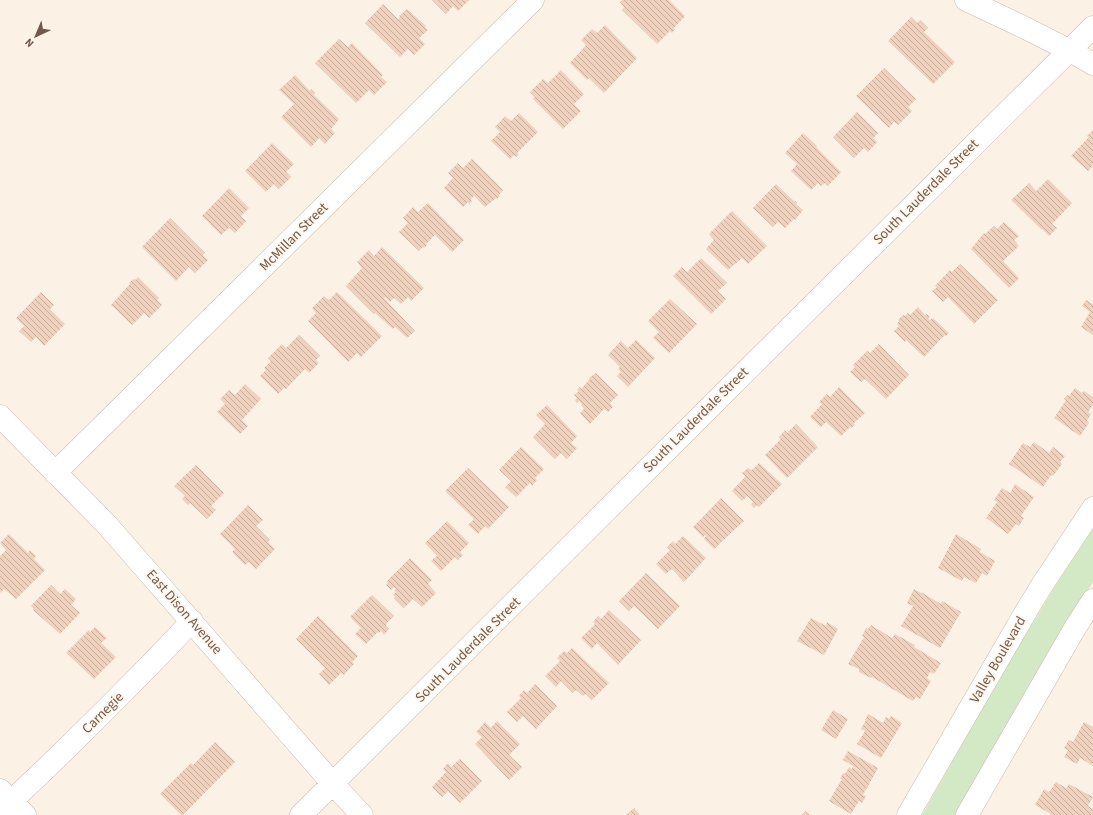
<svg xmlns="http://www.w3.org/2000/svg" width="1093" height="815" font-family="'Source Sans 3',sans-serif">
<defs>
<pattern id="building-back-hatch" width="6" height="6" patternUnits="userSpaceOnUse"><rect width="6" height="6" fill="#f0d1bd"/><path d="M-1 5l2 2M0 0l6 6M5-1l2 2" fill="none" stroke="#c7ad9c"/></pattern>
</defs>
<rect width="100%" height="100%" fill="#fbf2e5"/>
<path fill="#d3e8c4" d="M1093,528V582L1058,636L955,815H922C977,718 1031,621 1093,528Z"/>
<path fill="url(#building-back-hatch)" d="M432,0H469L458,11L453,6L446,14Z
M622,0H669L685,16L674,28L675,29L672,33L670,31L657,44L622,10L624,7L620,2Z
M383,4L398,19L400,17L399,16L407,9L426,26L425,27L428,30L419,38L425,44L414,55L408,49L400,57L365,23Z
M911,17L917,23L920,20L928,28L924,32L955,62L933,84L888,41Z
M605,25L637,58L604,93L589,78L587,80L570,63L586,45L581,40L592,29L597,33Z
M339,39L348,47L352,43L383,75L381,77L387,82L374,95L369,90L356,103L315,63Z
M884,68L916,99L908,107L912,111L898,125L894,122L889,128L856,96Z
M561,70L584,94L574,104L581,111L563,129L533,99L535,97L530,92L543,79L548,83Z
M295,75L310,91L311,89L315,93L314,95L339,119L331,129L335,133L325,144L319,138L311,147L281,117L294,104L279,90Z
M857,112L878,133L873,138L877,142L868,152L864,148L854,158L833,137Z
M519,113L538,132L517,153L519,154L516,157L514,155L510,159L491,141L500,132L495,127L505,116L511,121Z
M1093,130V166L1088,171L1071,156L1089,137L1087,136Z
M803,133L817,146L816,147L841,172L828,186L825,183L821,186L818,183L811,190L791,171L797,164L785,153Z
M272,143L294,164L286,172L291,177L279,189L274,184L266,192L245,171Z
M472,159L503,190L499,195L500,196L497,199L496,198L485,207L474,196L471,199L472,201L469,204L468,202L463,207L444,188L453,178L448,173L458,163L463,168Z
M1048,179L1072,203L1052,224L1057,228L1049,236L1042,229V230L1011,200L1029,183L1036,191Z
M776,184L794,201H795L797,203L796,204L803,210L795,220L794,219L785,228L778,222L773,227L753,208Z
M229,188L249,208L241,216L246,221L235,233L229,228L221,235L202,216Z
M428,203L464,240L452,252L435,235L426,244L427,245L424,248L423,247L419,251L399,232L408,223L403,218L413,207L418,212Z
M732,211L767,246L748,264L742,258L728,270L706,249L714,240L709,234Z
M170,218L205,253L203,255L208,260L195,273L189,267L176,281L142,247Z
M1004,222L1019,236L1014,240L1019,246L1003,261L1019,278L1009,288L971,249L984,233L985,234L994,226L997,229Z
M382,247L424,288L411,301L408,297L401,304L394,298L390,302L385,297L384,298L415,331L407,338L395,327L393,329L375,313L374,314L346,286L362,268L357,262L369,250L374,256Z
M701,258L727,283L718,291L726,299L711,314L673,276L682,267L687,272Z
M960,264L998,300L974,324L948,297L943,302L932,291L937,287L935,286L950,270L952,272Z
M138,277L159,298L157,300L162,305L149,318L144,313L132,325L111,305L130,284L129,283L133,279L135,280Z
M41,292L54,305L50,309L65,324L44,346L36,337L31,342L19,331L24,326L16,318Z
M337,292L382,336L361,357L357,353L348,362L308,321L316,313L312,308L324,296L329,300Z
M670,299L697,324L669,353L653,338L659,332L648,321Z
M1086,300L1093,304V335L1081,327L1090,312L1082,306Z
M918,307L925,315L927,314L930,317L928,318L930,320L933,318L949,333L946,336L945,335L924,357L906,340L905,342L894,331L899,326L897,324L899,321L898,320L903,315L905,316L908,313L910,315Z
M299,335L320,356L316,360L319,363L309,373L305,369L286,389L284,388L278,394L260,376L266,370L264,368L271,361L268,358L282,344L286,348Z
M636,340L655,358L628,387L617,376L621,372L618,369L620,367L608,355L621,341L628,348Z
M879,344L909,375L886,399L865,379L861,382L850,372L855,367L853,365L867,351L870,353Z
M596,373L618,395L610,403L613,407L608,412L604,409L590,424L580,413L584,409L581,405L582,404L579,401L577,403L575,400L577,398L574,395L579,391L577,390L580,387L581,389L590,379L589,378Z
M245,384L261,399L242,420L248,426L240,434L217,412L225,404L220,399L229,390L235,395Z
M839,387L865,413L854,423L855,425L851,428L850,427L841,436L826,422L821,427L810,417L822,404L819,402L827,394L830,397Z
M1075,388L1082,393L1084,391L1093,397V405L1088,412L1091,414L1087,421L1089,423L1080,436L1054,418L1066,400L1064,399L1067,395L1069,396Z
M547,405L577,436L571,443L577,448L567,459L561,453L555,459L533,437L545,424L536,415Z
M796,424L818,447L787,478L765,455L781,439L779,437L785,430L787,433Z
M1034,442L1049,453L1053,447L1065,456L1060,462L1062,464L1053,476L1051,475L1043,487L1009,464L1023,443L1030,447Z
M521,447L544,469L535,478L537,480L532,486L530,483L516,497L505,487L511,481L499,470Z
M759,463L782,484L759,507L757,505L754,508L751,504L753,502L747,496L742,501L732,491L744,478L745,476L742,473L748,468L751,470L753,469Z
M196,465L224,493L211,506L216,510L207,519L190,503L188,505L182,499L185,496L174,486Z
M468,468L509,507L488,529L485,526L478,534L468,525L474,519L445,491Z
M1015,484L1034,497L1021,516L1024,518L1019,526L1016,524L1008,534L986,518L997,502L994,500L1002,488L1010,493Z
M721,498L744,521L714,549L704,539L706,536L705,535L703,537L693,527Z
M248,505L263,520L256,526L270,540L268,542L275,549L256,569L249,562L245,565L232,552L235,549L220,534Z
M447,521L469,543L460,552L463,555L458,560L455,557L441,571L431,561L437,556L425,543Z
M9,534L28,553L30,550L36,556L34,559L45,570L16,599L4,589L0,593V556L6,550L0,543Z
M956,534L981,549L980,552L995,561L987,576L982,573L976,583L964,577L962,581L938,568Z
M683,536L706,558L684,582L672,569L666,574L656,564L670,550L667,547L673,541L675,544Z
M410,558L432,580L428,584L436,593L422,607L413,599L404,608L394,598L395,597L393,595L396,592L394,591L396,589L394,587L391,590L386,585L388,583L386,582Z
M646,573L680,606L658,629L634,606L629,611L619,601Z
M51,585L60,594L65,589L76,599L71,605L80,613L60,634L33,610L34,609L31,606Z
M914,589L921,593V592L941,604L942,601L961,612L940,648L901,626L913,606L907,603Z
M372,595L394,616L387,623L386,626L389,629L384,635L381,631L379,633L378,632L366,644L355,634L361,628L350,617Z
M609,610L641,640L618,665L597,643L592,649L581,638L595,624L593,622L598,616L601,619Z
M318,616L358,656L352,662L354,664L344,675L341,673L329,685L319,674L325,668L296,639Z
M811,618L826,626L827,622L838,629L824,655L797,641Z
M871,625L892,638L895,634L915,645L914,647L941,663L934,674L930,672L927,678L931,681L920,699L916,697L913,701L872,677L871,678L859,672V669L848,664L864,637L862,636L866,628L868,629Z
M95,627L107,638L101,643L116,657L94,679L66,653L89,630L90,632Z
M572,648L609,683L592,700L586,694L583,696L576,690L573,693L561,681L556,687L545,676L560,661L557,658L564,651L567,653Z
M535,684L557,706L536,729L523,716L517,722L507,712L521,698L519,696L524,690L527,693Z
M833,710L848,719L836,739L821,730Z
M868,714L883,723L886,717L889,719L891,716L902,723L881,758L857,744L865,731L861,729L866,720H865Z
M497,721L520,744L509,755L522,767L509,780L475,744L482,737L476,732L485,722L491,728Z
M1084,722L1093,727V766L1080,758L1077,764L1064,757L1068,750L1064,748L1069,740L1073,742Z
M215,742L235,762L183,815H181L160,794L191,763L193,765Z
M848,751L878,768L863,795L866,796L862,803L859,801L851,814L829,801L842,779H840L843,773L845,774L849,767L852,769L853,767L860,771V773L861,771L843,760Z
M460,759L482,781L460,803L448,791L442,797L432,787L446,772L443,769L447,764H448L451,767Z
M1056,782L1066,788L1069,784L1093,797L1088,806L1093,809V815H1050L1051,814L1035,805L1044,789L1049,792Z
M634,808L640,815H626Z
M805,811L810,815H802Z"/>
<g fill="none" stroke-linecap="round" stroke-linejoin="round">
<g stroke="#ccbaac" stroke-width="23">
<path id="minor" d="M966,0C1009,20 1052,40 1093,64
M0,416L108,526L333,784L362,815
M55,473L533,0
M0,790L25,815
M0,812C66,750 130,687 192,621
M301,815L714,403L1093,27
M908,815L1028,608L1044,582L1093,508
M967,815L1075,628L1093,600"/>
</g>
<use href="#minor" stroke="#fff" stroke-width="22"/>
</g>
<g text-anchor="middle" dominant-baseline="central" stroke-width="3" stroke-linejoin="round" paint-order="stroke">
<g font-size="14" fill="#73594b" stroke="#fef6eb">
<text transform="translate(926 192) rotate(-45)">South Lauderdale Street</text>
<text transform="translate(294 237) rotate(-45)">McMillan Street</text>
<text transform="translate(696 420) rotate(-45)">South Lauderdale Street</text>
<text transform="translate(184 612) rotate(49)">East Dison Avenue</text>
<text transform="translate(468 650) rotate(-45)">South Lauderdale Street</text>
<text transform="translate(998 660) rotate(-60)">Valley Boulevard</text>
<text transform="translate(103 713) rotate(-45)">Carnegie</text>
</g>
</g>
<g transform="translate(36 36) rotate(224)" stroke="#fef6eb" stroke-width="3" paint-order="stroke">
<path d="M0-3L7 15L0 10L-7 15Z" fill="#73594b"/>
<text y="-6" font-size="11" font-weight="bold" text-anchor="middle" fill="#73594b">N</text>
</g>
</svg>
